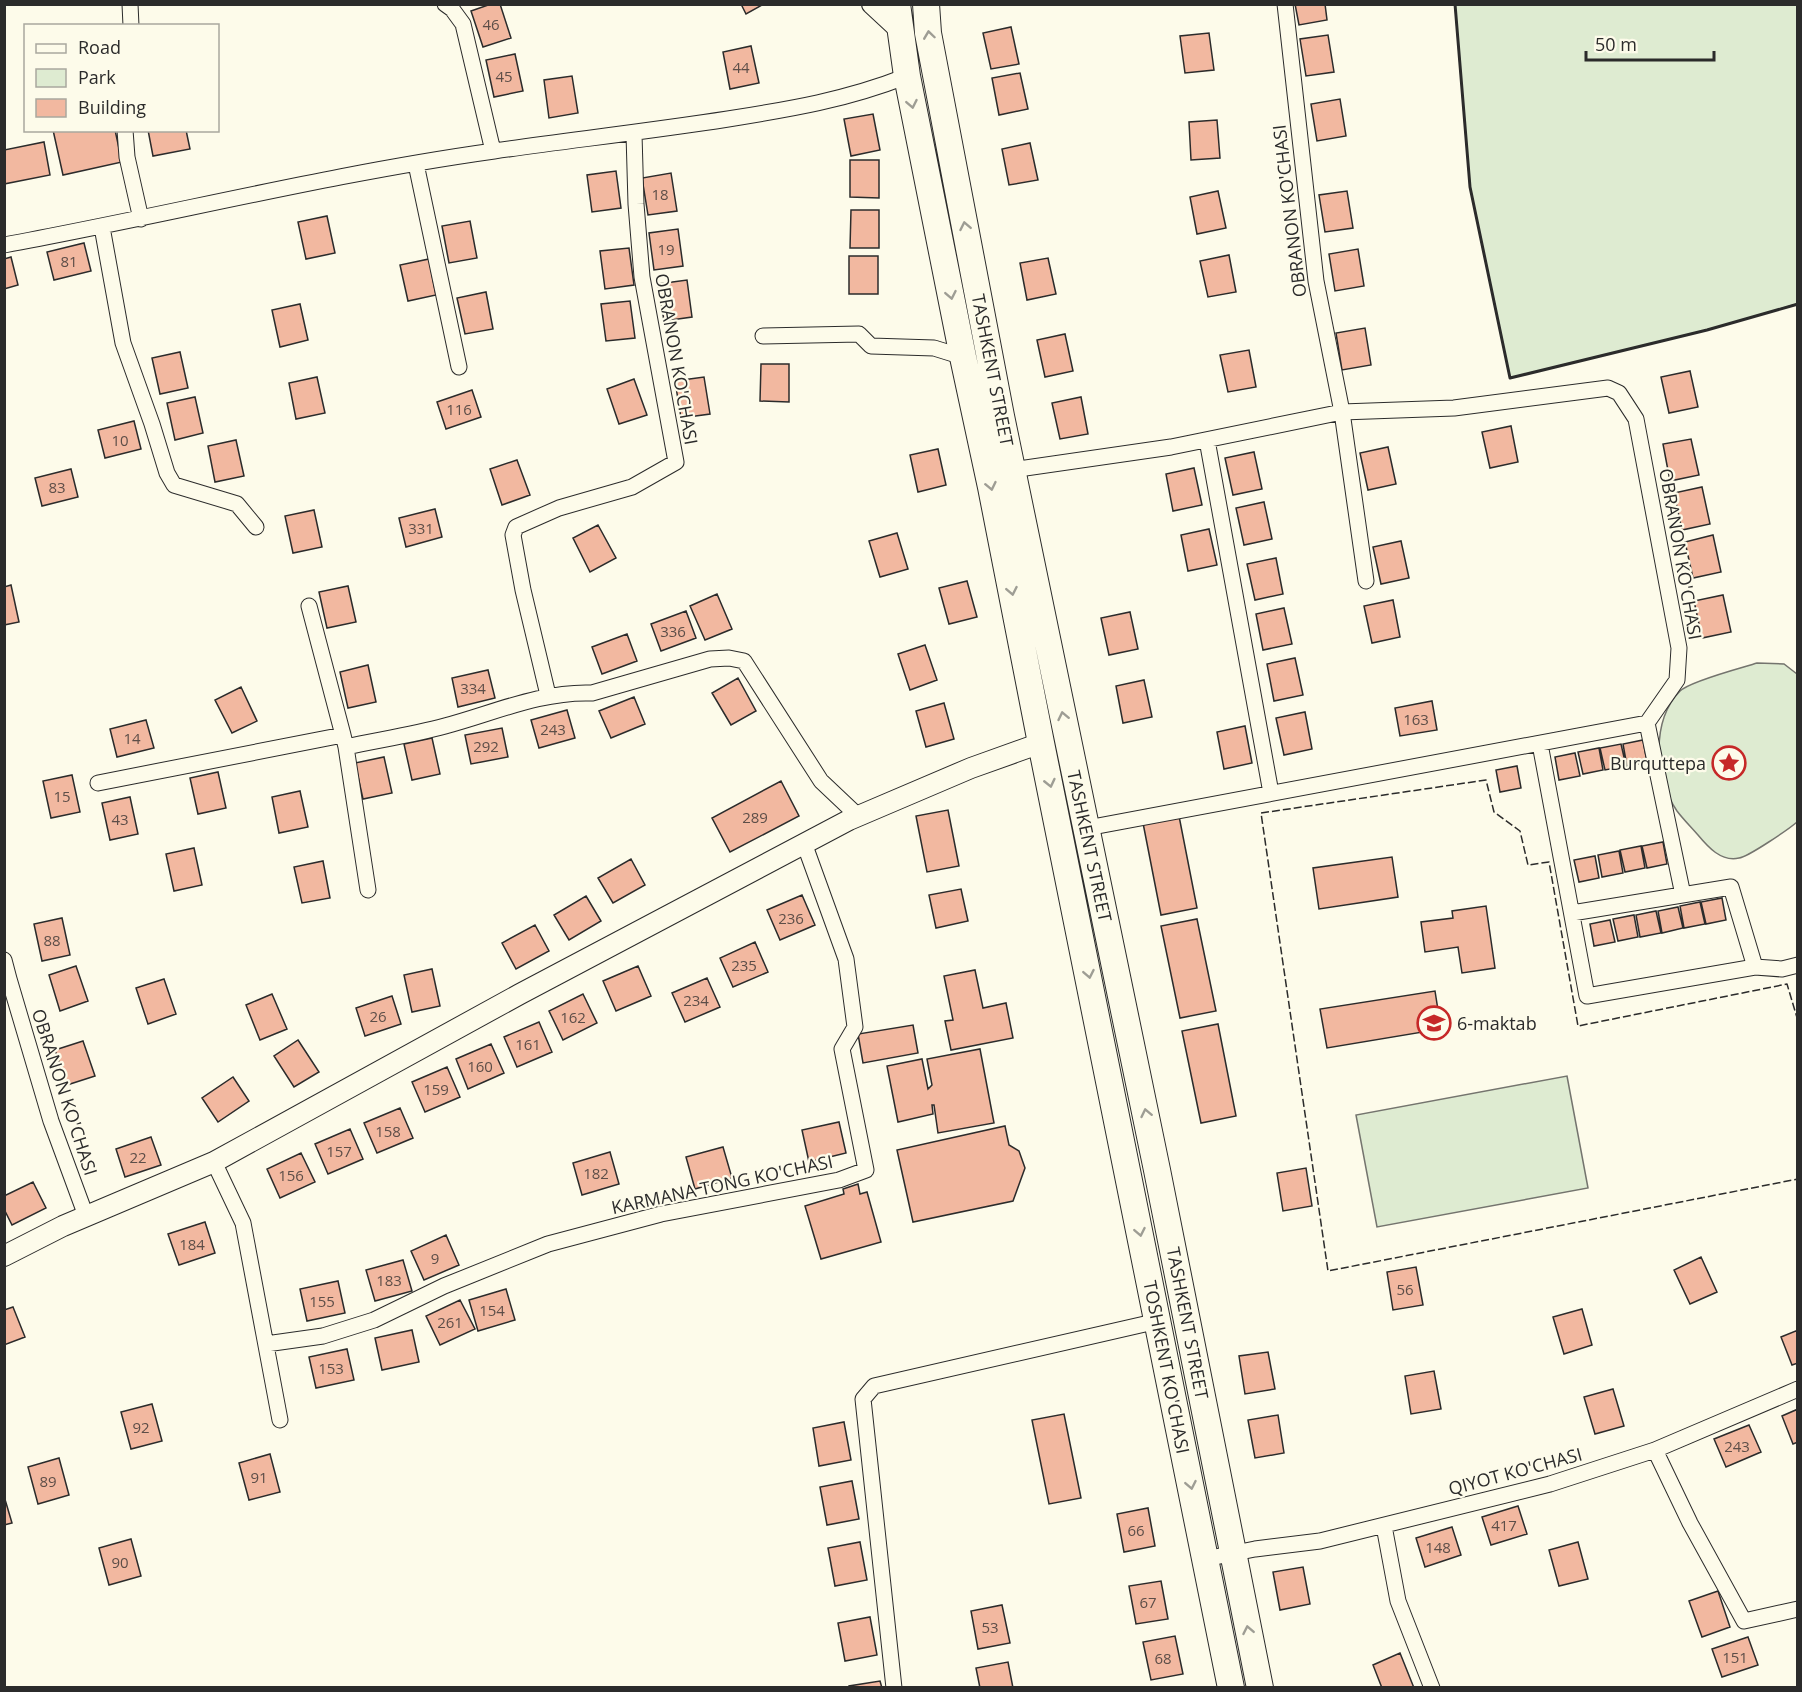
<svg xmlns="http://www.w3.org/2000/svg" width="1802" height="1692" font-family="'Open Sans',sans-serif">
<rect width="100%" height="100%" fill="#fdfbea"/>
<path fill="#deebd1" stroke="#74746e" stroke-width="1.5" d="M1455,5H1797V304L1707,330L1510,378L1470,187Z
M1757,663L1784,664L1797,674V822C1789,829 1748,857 1739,858C1721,862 1708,847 1698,835C1691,827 1683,819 1677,811C1654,778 1651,721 1680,691C1690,681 1741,668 1757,663Z
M1567,1076L1588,1188L1377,1227L1356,1115Z"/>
<path fill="#f2b8a0" stroke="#2b2b2b" stroke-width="1.5" d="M491,4H500L511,38L483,47L471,11Z
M741,4H764L746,14Z
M1295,4H1325L1327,20L1299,25Z
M1011,27L1019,64L991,69L983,33Z
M1209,33L1214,70L1185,73L1180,36Z
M1328,35L1334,72L1306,76L1300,39Z
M751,46L759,83L730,89L723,52Z
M515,54L523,91L494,97L486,60Z
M1020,73L1028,109L999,115L992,78Z
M572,76L578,113L549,118L544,80Z
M1340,99L1346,136L1317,141L1311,104Z
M873,114L880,150L851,156L844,119Z
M1217,120L1220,158L1191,160L1189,122Z
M53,130H115L122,162L63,175Z
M148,130H186L190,149L153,156Z
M44,142L50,175L4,184V150Z
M1030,143L1038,180L1009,185L1002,149Z
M850,160H879V198L850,197Z
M616,171L621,208L592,212L587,175Z
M671,173L677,211L648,215L642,178Z
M1218,191L1226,228L1197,234L1190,197Z
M1347,191L1353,228L1325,232L1319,195Z
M851,210H879V248H850Z
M327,216L335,253L306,259L298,222Z
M470,221L477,258L449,263L442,226Z
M678,229L683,266L654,270L649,233Z
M84,243L91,271L54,280L47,252Z
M629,248L634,285L605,289L600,251Z
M1358,249L1364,286L1335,291L1329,254Z
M1229,255L1236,292L1208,297L1200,261Z
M849,256H878V294H849Z
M11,257L18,285L4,289V259Z
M1048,258L1056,294L1027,300L1020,263Z
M429,259L436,295L408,301L400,265Z
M687,280L692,317L664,321L658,284Z
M486,292L493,329L465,334L457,298Z
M630,301L635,338L606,341L601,304Z
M300,304L308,340L280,347L272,310Z
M1365,328L1371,365L1342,370L1336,333Z
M1065,334L1073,371L1045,377L1037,340Z
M1249,350L1256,387L1228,392L1220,355Z
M180,352L188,388L160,394L152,358Z
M761,364H789V402L760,401Z
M1690,371L1698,407L1669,413L1661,377Z
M317,377L325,413L296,419L289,383Z
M704,377L710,414L681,418L675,381Z
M634,379L647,415L619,424L607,389Z
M472,390L481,417L446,429L437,402Z
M195,397L203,433L175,440L167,403Z
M1081,397L1088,434L1060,439L1052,403Z
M134,421L141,449L105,458L98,430Z
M1511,426L1518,462L1490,468L1482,432Z
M1691,439L1699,475L1670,481L1663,444Z
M236,440L244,476L215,482L208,446Z
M1388,447L1396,484L1368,490L1360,453Z
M938,449L946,485L918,492L910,455Z
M1254,452L1262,489L1233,495L1225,458Z
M517,460L530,495L502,505L490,469Z
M1194,468L1202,505L1173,511L1166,474Z
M71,469L78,497L42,506L35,478Z
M1702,487L1710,524L1682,530L1674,493Z
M1264,502L1272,539L1244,545L1236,508Z
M435,509L442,537L406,547L399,518Z
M314,510L322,547L293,553L285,516Z
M598,525L616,558L590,572L573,538Z
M1209,529L1217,565L1188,571L1181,535Z
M897,533L908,569L880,577L869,541Z
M1713,535L1721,572L1693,578L1685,542Z
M1401,541L1409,578L1381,584L1373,547Z
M1276,558L1283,594L1255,600L1247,564Z
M967,581L977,617L949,624L939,588Z
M11,585L19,622L4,625V587Z
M348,586L356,622L327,628L319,592Z
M717,594L732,629L705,640L690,606Z
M1723,595L1731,632L1702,638L1694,601Z
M1393,600L1400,637L1372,643L1364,606Z
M1284,608L1292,644L1263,650L1256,614Z
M686,611L696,638L661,651L651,624Z
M1130,612L1138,649L1109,655L1101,618Z
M627,634L637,661L602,674L592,647Z
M925,645L937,680L910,690L898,654Z
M1295,658L1303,695L1274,701L1267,664Z
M368,665L376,702L348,708L340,672Z
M488,670L495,698L458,707L452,678Z
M738,678L756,711L731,725L712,693Z
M1144,680L1152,717L1123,723L1116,686Z
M241,687L257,721L232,733L215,700Z
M634,697L645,724L611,738L599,711Z
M1432,701L1437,730L1400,736L1395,708Z
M944,703L954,739L926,747L916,711Z
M567,710L575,738L539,748L531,720Z
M1305,712L1312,749L1284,755L1276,718Z
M146,720L154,748L117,757L110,729Z
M1245,726L1252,763L1224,769L1217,732Z
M502,728L508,757L471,764L465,735Z
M432,738L440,774L412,780L404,744Z
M1643,740L1647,762L1627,766L1623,744Z
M1621,744L1626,766L1605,770L1600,748Z
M1599,748L1603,770L1583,774L1578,752Z
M1575,753L1580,776L1559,780L1555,757Z
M384,757L392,793L363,799L355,763Z
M1517,766L1521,788L1500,792L1496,770Z
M218,772L226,808L198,814L190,778Z
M72,775L80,812L51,818L43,781Z
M781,781L799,816L730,852L712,818Z
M300,791L308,827L279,833L272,797Z
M130,797L138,834L110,840L102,803Z
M948,810L959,866L927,872L916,816Z
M1179,816L1197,908L1161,915L1143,823Z
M1663,842L1667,864L1647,868L1642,846Z
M1641,846L1645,868L1625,872L1620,850Z
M194,848L202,885L174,891L166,854Z
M1619,851L1623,873L1602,877L1598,855Z
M1595,856L1599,878L1579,882L1574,860Z
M1392,857L1398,897L1319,909L1313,868Z
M631,859L645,885L613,903L598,878Z
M323,861L330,898L302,903L294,867Z
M961,889L968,921L936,928L929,895Z
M802,895L815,925L780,940L767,910Z
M586,896L601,921L569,940L554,915Z
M1722,898L1726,920L1706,924L1701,902Z
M1700,902L1705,924L1684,928L1680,906Z
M1486,906L1495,968L1462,973L1458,947L1425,952L1421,922L1453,918L1452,911Z
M1678,907L1683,928L1662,933L1658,911Z
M1656,911L1661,933L1640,937L1636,915Z
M1634,915L1638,937L1618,941L1613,919Z
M62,918L70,955L42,961L34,924Z
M1197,919L1216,1011L1180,1018L1161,926Z
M1610,920L1615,942L1594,946L1590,924Z
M535,925L549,951L516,969L502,943Z
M755,942L768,972L733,987L720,958Z
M76,966L88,1001L60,1011L49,975Z
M638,966L651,996L616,1011L603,981Z
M432,969L440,1006L412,1012L404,975Z
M975,970L983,1008L1006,1003L1013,1038L951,1050L945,1021L953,1020L944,976Z
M707,978L720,1007L685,1022L672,993Z
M164,979L176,1014L148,1024L136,988Z
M1435,991L1441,1029L1327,1048L1320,1009Z
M272,994L287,1029L260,1040L246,1005Z
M583,994L597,1023L563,1040L549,1011Z
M392,996L401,1024L365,1036L356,1008Z
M539,1022L552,1052L517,1067L504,1037Z
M1218,1024L1236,1116L1201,1123L1182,1031Z
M913,1025L918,1053L863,1063L858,1034Z
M298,1040L319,1072L294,1087L274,1056Z
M83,1041L95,1076L67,1085L55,1050Z
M491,1044L504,1073L468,1089L456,1059Z
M980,1049L994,1123L938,1133L934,1105H932L933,1114L898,1122L887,1066L922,1059L928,1089L932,1085L927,1059Z
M447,1067L460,1097L425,1112L412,1082Z
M233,1077L249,1101L218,1122L202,1098Z
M400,1108L413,1138L377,1153L364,1123Z
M839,1122L846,1153L809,1162L802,1130Z
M1005,1126L1009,1145L1019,1151L1025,1168L1013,1201L913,1222L897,1150Z
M350,1129L363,1159L328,1174L315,1144Z
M151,1137L161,1165L125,1177L116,1149Z
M723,1147L732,1178L695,1189L686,1157Z
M610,1152L619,1184L582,1195L573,1163Z
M301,1153L315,1182L280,1198L267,1169Z
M1306,1168L1312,1206L1283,1211L1277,1173Z
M33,1182L46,1208L12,1225L4,1209V1196Z
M858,1184L860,1194L867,1192L881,1242L821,1259L805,1206L844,1194L843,1189Z
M205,1222L215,1253L179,1265L168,1234Z
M446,1235L459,1265L424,1280L411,1251Z
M1701,1257L1717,1292L1690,1304L1674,1270Z
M403,1260L412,1291L375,1301L366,1270Z
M1416,1267L1423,1305L1393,1310L1387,1272Z
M338,1281L345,1313L307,1321L300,1289Z
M506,1289L515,1320L478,1331L469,1300Z
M460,1300L475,1329L440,1345L426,1316Z
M13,1307L25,1337L4,1345V1310Z
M1582,1309L1592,1345L1564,1354L1553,1317Z
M412,1330L419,1362L382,1370L375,1338Z
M1798,1330V1363L1792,1365L1781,1337Z
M347,1349L354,1380L316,1388L309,1357Z
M1268,1352L1275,1389L1245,1394L1239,1356Z
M1434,1371L1441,1409L1411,1414L1405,1376Z
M1613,1389L1624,1426L1595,1434L1584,1397Z
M152,1404L162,1441L131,1449L121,1412Z
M1798,1409V1442L1793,1444L1782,1416Z
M1064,1414L1081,1498L1049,1504L1032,1420Z
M1278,1415L1284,1453L1255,1458L1248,1420Z
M844,1422L851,1460L819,1466L813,1428Z
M1749,1425L1761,1452L1726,1467L1714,1439Z
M270,1454L280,1492L249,1500L239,1463Z
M59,1458L69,1495L38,1504L28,1467Z
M852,1481L859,1519L827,1525L820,1487Z
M4,1496L12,1523L4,1525Z
M1518,1506L1527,1534L1491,1545L1482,1517Z
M1148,1508L1155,1546L1124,1552L1117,1514Z
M1452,1527L1461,1555L1425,1567L1416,1538Z
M131,1539L141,1576L109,1585L99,1548Z
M860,1542L867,1580L835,1586L828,1548Z
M1578,1542L1588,1579L1559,1586L1549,1550Z
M1303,1567L1310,1604L1280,1610L1273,1572Z
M1161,1581L1168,1619L1136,1624L1129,1586Z
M1718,1591L1730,1627L1702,1637L1689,1601Z
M1002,1605L1010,1643L978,1649L971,1611Z
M870,1617L877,1655L845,1661L838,1623Z
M1175,1636L1183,1674L1151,1680L1143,1642Z
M1748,1637L1758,1665L1722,1677L1712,1649Z
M1400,1653L1414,1688H1382L1373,1665Z
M1008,1662L1013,1688H980L976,1668Z
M880,1681L882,1688H849V1686Z"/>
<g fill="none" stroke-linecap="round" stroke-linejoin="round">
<g stroke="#2b2b2b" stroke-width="17">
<path id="minor" d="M130,4L131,26
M445,4L452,9L463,24L493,151
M1285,4L1316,281L1342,412L1366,581
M125,130L127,157L141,219
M416,164L459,367
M102,227L123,343L152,424L167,473L174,485L237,504L256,527
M4,245C168,215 329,174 494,151C572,140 650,131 728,119C791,109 846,100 907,76
M763,336L859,334L871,346L934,348L963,357
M1207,440L1271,793
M1012,470L1171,447L1342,412L1454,408L1608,388L1619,393L1636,419L1679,648L1677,680L1647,723L1087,828
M309,606L343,735
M548,695L523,590L513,535L516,527L559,508L632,487L676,462L642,277L636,204L634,134
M1647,723L1683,895
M1540,744L1587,996L1755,967
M98,783L343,735L346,747
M368,890L346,747C378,740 412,735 445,726C494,713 541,691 592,693L710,659L729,658L744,661L821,781L858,816
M1572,913L1731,887L1755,967L1782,969L1798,965
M4,960L9,979
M4,981L9,979L51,1121L86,1216
M214,1162L243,1223L280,1420
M266,1344L323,1336L374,1320L444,1286L548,1244L661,1214L839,1180L866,1170L842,1049L855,1027L846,959L804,843
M1655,1450L1690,1523L1744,1621L1798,1609
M1384,1526L1398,1601L1432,1688
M1205,1559L1255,1549L1320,1541L1550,1484L1655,1450L1798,1389
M894,1688L863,1399L874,1386L1158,1321"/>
</g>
<g stroke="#2b2b2b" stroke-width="22">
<path id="tertiary" d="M872,4L900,30
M4,1256L63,1226L214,1162L520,994L849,820L971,768L1041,743"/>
</g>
<g stroke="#2b2b2b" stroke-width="28">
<path id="trunk" d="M897,4L907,76L963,357L991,487L1041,743L1231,1688
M926,4L928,33L1001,416L1157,1170L1260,1688"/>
</g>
<use href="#minor" stroke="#fdfbea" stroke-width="15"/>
<use href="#tertiary" stroke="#fdfbea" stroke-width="20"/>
<use href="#trunk" stroke="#fdfbea" stroke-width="26"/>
<path stroke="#2b2b2b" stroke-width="1.5" stroke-dasharray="8 3" stroke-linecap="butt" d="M1798,1021L1787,984L1578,1026L1549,862L1528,865L1520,831L1494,812L1486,780L1261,813L1328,1271L1798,1179"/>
<path stroke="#2b2b2b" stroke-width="3" d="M1455,4L1470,187L1510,378L1707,330L1798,304"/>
</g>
<defs><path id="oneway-chevron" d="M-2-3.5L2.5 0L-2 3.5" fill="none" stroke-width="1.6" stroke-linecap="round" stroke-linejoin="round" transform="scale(1.5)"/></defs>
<g stroke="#9e9d94">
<use href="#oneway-chevron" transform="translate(929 35) rotate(-98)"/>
<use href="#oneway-chevron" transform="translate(912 104) rotate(79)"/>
<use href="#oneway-chevron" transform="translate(965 226) rotate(-101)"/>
<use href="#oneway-chevron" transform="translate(951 295) rotate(79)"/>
<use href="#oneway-chevron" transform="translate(991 486) rotate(78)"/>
<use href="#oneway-chevron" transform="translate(1012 591) rotate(79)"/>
<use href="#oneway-chevron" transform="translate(1063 716) rotate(-102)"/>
<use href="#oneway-chevron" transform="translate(1050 783) rotate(77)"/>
<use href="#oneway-chevron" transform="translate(1089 974) rotate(79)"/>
<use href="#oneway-chevron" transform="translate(1146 1113) rotate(-102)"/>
<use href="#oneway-chevron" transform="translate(1140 1232) rotate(79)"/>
<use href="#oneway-chevron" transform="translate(1191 1485) rotate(79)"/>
<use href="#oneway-chevron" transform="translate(1248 1630) rotate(-101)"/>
</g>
<defs>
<g id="sight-ring" transform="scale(1.725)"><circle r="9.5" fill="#fdfbea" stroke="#c62828" stroke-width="1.5"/><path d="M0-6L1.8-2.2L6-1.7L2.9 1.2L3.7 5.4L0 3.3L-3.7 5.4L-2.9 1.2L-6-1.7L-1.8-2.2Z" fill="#c62828"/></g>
<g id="school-ring" transform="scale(1.725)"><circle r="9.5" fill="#fdfbea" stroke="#c62828" stroke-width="1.5"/><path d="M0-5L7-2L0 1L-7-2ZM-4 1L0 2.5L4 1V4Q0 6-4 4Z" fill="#c62828"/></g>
</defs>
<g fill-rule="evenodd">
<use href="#sight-ring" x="1729" y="763"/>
<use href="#school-ring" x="1434" y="1023"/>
</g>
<g text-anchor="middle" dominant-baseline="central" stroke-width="4.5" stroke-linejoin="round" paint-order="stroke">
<g font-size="15" fill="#5d4e48">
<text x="491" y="24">46</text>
<text x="741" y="67">44</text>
<text x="504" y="76">45</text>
<text x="660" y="194">18</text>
<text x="666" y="249">19</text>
<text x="69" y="261">81</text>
<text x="459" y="409">116</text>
<text x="120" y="440">10</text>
<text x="57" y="487">83</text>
<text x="421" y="528">331</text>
<text x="673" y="631">336</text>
<text x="473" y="688">334</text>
<text x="1416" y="719">163</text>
<text x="553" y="729">243</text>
<text x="132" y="738">14</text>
<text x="486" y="746">292</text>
<text x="62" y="796">15</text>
<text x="755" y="817">289</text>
<text x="120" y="819">43</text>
<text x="791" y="918">236</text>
<text x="52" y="940">88</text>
<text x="744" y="965">235</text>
<text x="696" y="1000">234</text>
<text x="378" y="1016">26</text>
<text x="573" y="1017">162</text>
<text x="528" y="1044">161</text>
<text x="480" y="1066">160</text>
<text x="436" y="1089">159</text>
<text x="388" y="1131">158</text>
<text x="339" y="1151">157</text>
<text x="138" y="1157">22</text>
<text x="596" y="1173">182</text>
<text x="291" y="1175">156</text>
<text x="192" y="1244">184</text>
<text x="435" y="1258">9</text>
<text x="389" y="1280">183</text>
<text x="1405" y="1289">56</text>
<text x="322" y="1301">155</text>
<text x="492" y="1310">154</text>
<text x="450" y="1322">261</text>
<text x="331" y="1368">153</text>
<text x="141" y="1427">92</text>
<text x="1737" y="1446">243</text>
<text x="259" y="1477">91</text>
<text x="48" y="1481">89</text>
<text x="1504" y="1525">417</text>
<text x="1136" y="1530">66</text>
<text x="1438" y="1547">148</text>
<text x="120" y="1562">90</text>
<text x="1148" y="1602">67</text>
<text x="990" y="1627">53</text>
<text x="1735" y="1657">151</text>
<text x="1163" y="1658">68</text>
</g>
<g font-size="18" fill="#2b2b2b" stroke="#fdfbea">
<text transform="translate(1289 211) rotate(-97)">OBRANON KO'CHASI</text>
<text transform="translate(677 359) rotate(80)">OBRANON KO'CHASI</text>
<text transform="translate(993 370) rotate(79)">TASHKENT STREET</text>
<text transform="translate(1681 554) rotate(80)">OBRANON KO'CHASI</text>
<text transform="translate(1090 846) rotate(78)">TASHKENT STREET</text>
<text transform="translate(65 1092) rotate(72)">OBRANON KO'CHASI</text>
<text transform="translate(722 1184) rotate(-12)">KARMANA TONG KO'CHASI</text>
<text transform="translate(1188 1323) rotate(79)">TASHKENT STREET</text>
<text transform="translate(1167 1367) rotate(79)">TOSHKENT KO'CHASI</text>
<text transform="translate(1515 1471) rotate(-15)">QIYOT KO'CHASI</text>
</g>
<g font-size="18" fill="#2b2b2b" stroke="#fdfbea" text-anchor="end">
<text x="1706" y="763">Burquttepa</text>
<text x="1457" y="1023" text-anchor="start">6-maktab</text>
</g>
</g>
<rect width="1802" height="1692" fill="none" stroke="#2b2b2b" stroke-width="12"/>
<rect x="24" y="24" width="195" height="108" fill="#fdfbea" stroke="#a9a89e" stroke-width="1.5"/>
<rect x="36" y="44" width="30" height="9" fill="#fdfbea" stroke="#a9a89e" stroke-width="1.5"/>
<text x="78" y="54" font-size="18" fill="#2b2b2b">Road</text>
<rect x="36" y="69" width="30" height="18" fill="#deebd1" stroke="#a9a89e" stroke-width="1.5"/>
<text x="78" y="84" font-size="18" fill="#2b2b2b">Park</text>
<rect x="36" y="99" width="30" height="18" fill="#f2b8a0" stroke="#a9a89e" stroke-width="1.5"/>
<text x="78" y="114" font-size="18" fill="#2b2b2b">Building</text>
<path d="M1586 51v9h128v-9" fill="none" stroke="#2b2b2b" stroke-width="3"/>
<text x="1595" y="51" font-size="18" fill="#2b2b2b" stroke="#fdfbea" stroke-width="4.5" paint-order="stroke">50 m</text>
</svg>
